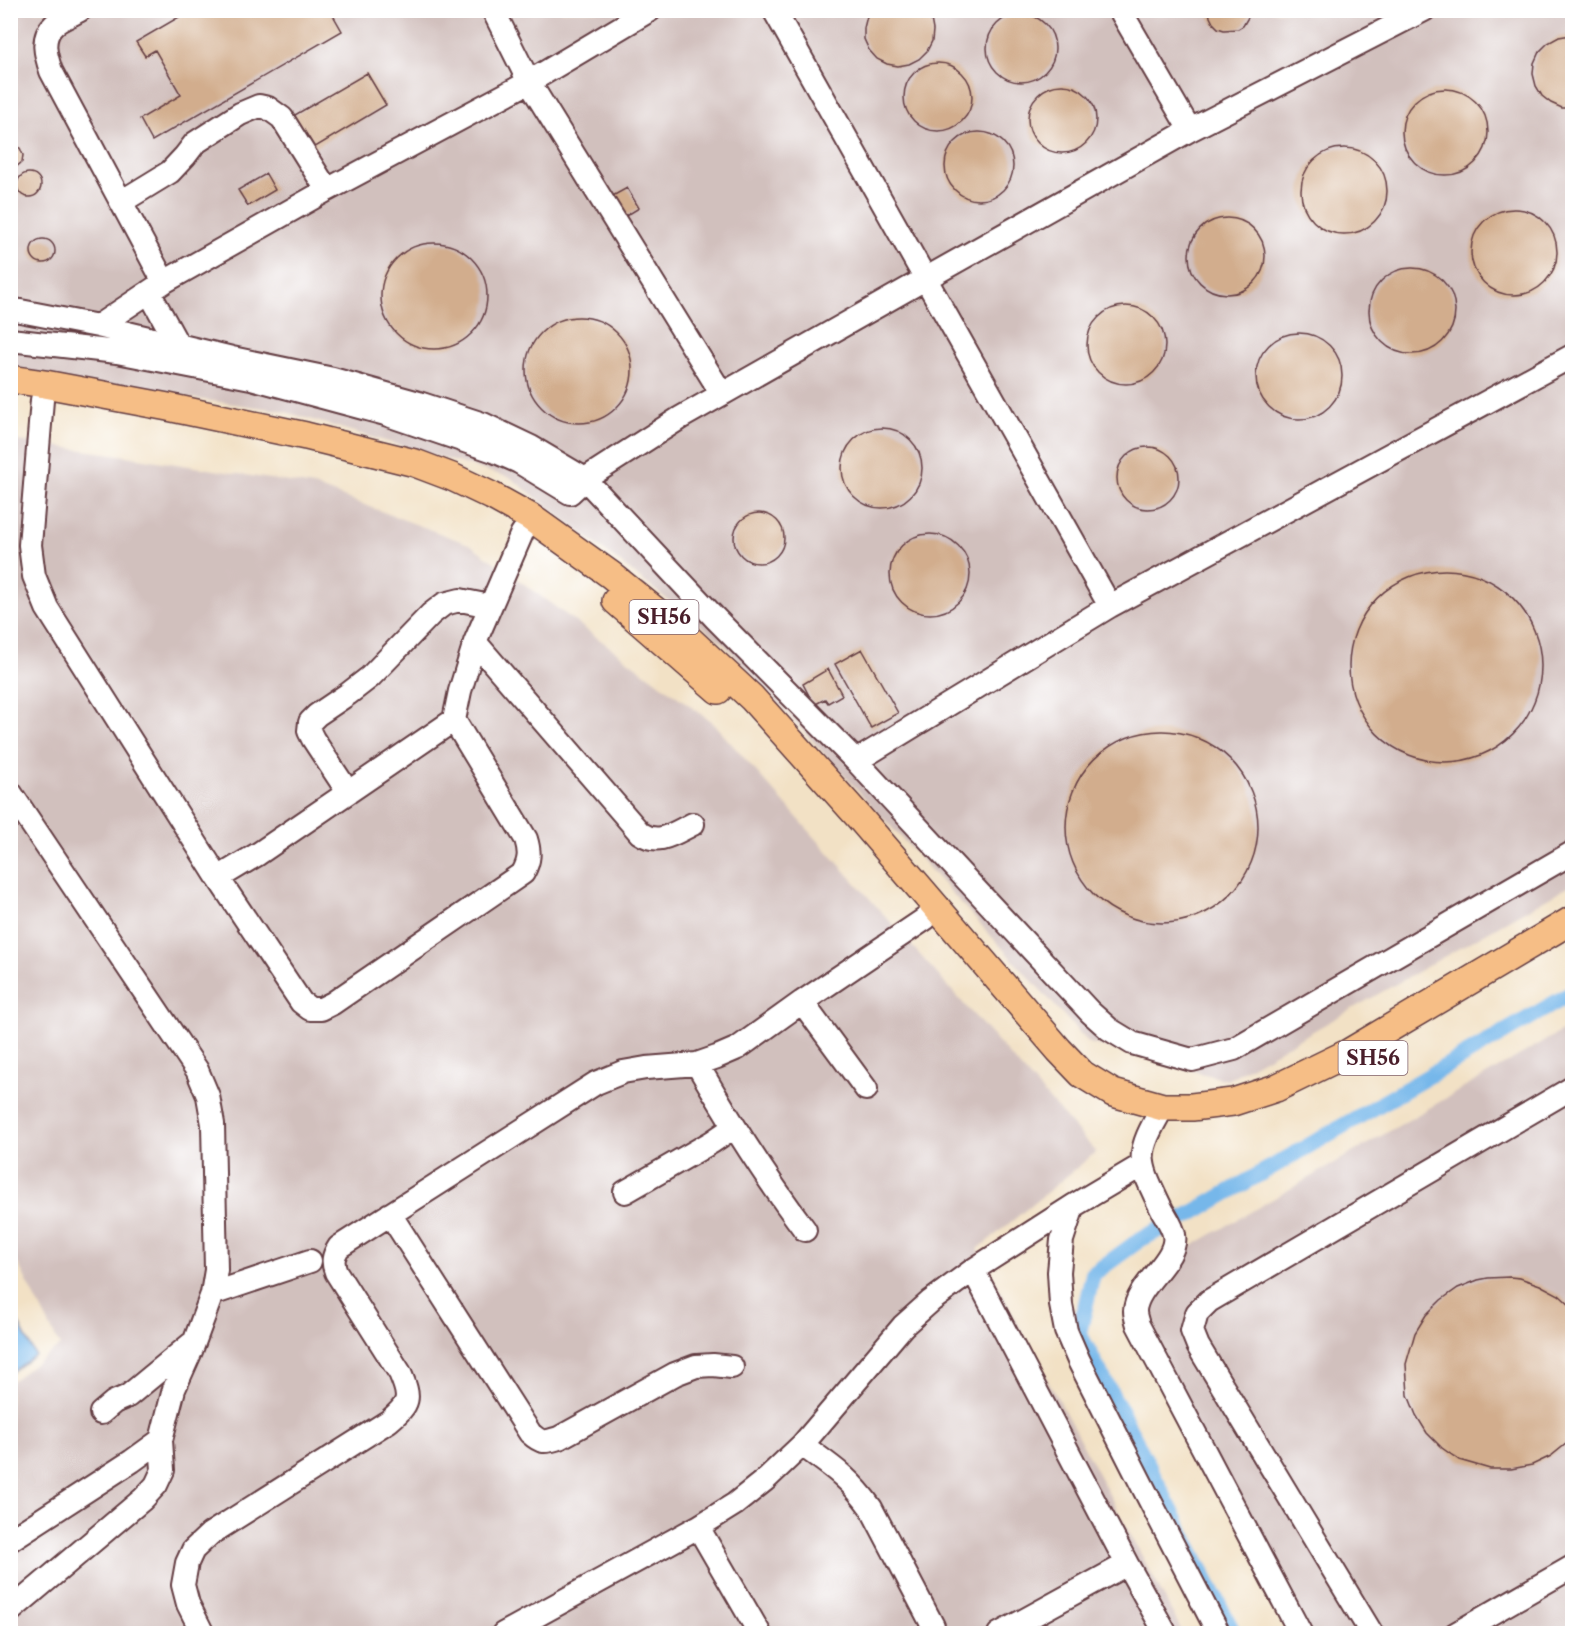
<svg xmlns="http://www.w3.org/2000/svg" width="1583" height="1644" font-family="'Libre Caslon Text',serif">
<rect width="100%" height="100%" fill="#fff"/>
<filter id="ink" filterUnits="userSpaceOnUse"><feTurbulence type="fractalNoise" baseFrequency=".0167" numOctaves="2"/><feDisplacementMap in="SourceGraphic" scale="12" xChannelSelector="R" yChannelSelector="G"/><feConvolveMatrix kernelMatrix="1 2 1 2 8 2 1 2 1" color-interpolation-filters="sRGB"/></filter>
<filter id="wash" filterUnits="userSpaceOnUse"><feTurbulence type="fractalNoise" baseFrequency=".008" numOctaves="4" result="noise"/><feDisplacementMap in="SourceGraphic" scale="24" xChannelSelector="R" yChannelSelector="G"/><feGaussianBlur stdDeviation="1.35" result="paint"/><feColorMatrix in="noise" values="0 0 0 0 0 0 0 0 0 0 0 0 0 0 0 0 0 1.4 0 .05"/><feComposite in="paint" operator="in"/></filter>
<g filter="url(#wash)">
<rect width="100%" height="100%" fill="#f2e1c5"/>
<path fill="#d1c0bd" d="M11,11H1572V884L1227,1080L1089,1043L722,642L511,478L279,410L11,374Z
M11,440L126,456L314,486L471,545L712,722L1096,1152L978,1249L1183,1633H11L10,1382L60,1346L11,1250Z
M1572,1025V1633H1297L1138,1333L1168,1260Z"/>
<path fill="#76b7ea" stroke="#606b8a" stroke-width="1.5" d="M10,1307L35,1355L11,1373H10Z"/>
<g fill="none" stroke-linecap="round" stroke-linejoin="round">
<path stroke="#76b7ea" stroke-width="16" d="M1234,1634L1118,1406L1079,1333L1093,1274L1141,1239L1189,1215L1572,993"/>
</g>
<g id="blocks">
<path fill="#d2ad8d" d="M191,10H330L342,31L152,141L140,119L181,95L155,50L145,56L136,42Z
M871,10H926L931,19L933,30L932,41L927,51L919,59L909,64L898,66L887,64L877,59L869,50L864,39V28L867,16Z
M964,10H1000L994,14L983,16L972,14Z
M1209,10H1250V14L1243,26L1238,29L1224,30L1218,28L1213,23L1210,17Z
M987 48a34 34 0 1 1 68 0a34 34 0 1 1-68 0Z
M1571,35L1572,36V108H1562L1551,103L1542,96L1536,86L1533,74L1534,63L1539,52L1548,43L1559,37Z
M904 97a34 34 0 1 1 68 0a34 34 0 1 1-68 0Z
M367,73L386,105L307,152L288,119Z
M1028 119a34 34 0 1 1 68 0a34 34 0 1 1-68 0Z
M1402 132a43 43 0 1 1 86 0a43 43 0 1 1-86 0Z
M945 166a34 34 0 1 1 68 0a34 34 0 1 1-68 0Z
M10,145L20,148L23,155L22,162L16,167L12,168H10Z
M1301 191a43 43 0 1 1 86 0a43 43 0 1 1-86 0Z
M17 185a12 12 0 1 1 24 0a12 12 0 1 1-24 0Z
M266,174L275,190L248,206L238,190Z
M627,188L639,208L621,219L609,198Z
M1471 252a43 43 0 1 1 86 0a43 43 0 1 1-86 0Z
M1189 256a38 38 0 1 1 76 0a38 38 0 1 1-76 0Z
M31 251a12 12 0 1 1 24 0a12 12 0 1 1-24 0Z
M381 296a53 53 0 1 1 106 0a53 53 0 1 1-106 0Z
M1369 311a43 43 0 1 1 86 0a43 43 0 1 1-86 0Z
M1087 345a39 39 0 1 1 78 0a39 39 0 1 1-78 0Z
M526 370a53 53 0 1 1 106 0a53 53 0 1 1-106 0Z
M1256 376a43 43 0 1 1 86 0a43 43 0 1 1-86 0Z
M842 468a40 40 0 1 1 80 0a40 40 0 1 1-80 0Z
M1117 478a31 31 0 1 1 62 0a31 31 0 1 1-62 0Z
M734 538a25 25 0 1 1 50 0a25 25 0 1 1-50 0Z
M890 574a40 40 0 1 1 80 0a40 40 0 1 1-80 0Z
M1349 666a96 96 0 1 1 192 0a96 96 0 1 1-192 0Z
M862,649L898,713L871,728L835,664Z
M828,669L842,695L828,703L825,699L814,705L803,684Z
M1066 827a96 96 0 1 1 192 0a96 96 0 1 1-192 0Z
M1510,1277L1520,1278L1540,1285L1559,1295L1572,1307V1439L1551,1456L1532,1465L1511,1469H1490L1459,1460L1442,1448L1427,1433L1416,1415L1408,1395L1406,1364L1415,1333L1426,1315L1441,1300L1458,1288L1478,1280L1488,1278Z"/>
</g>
</g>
<g filter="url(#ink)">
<use href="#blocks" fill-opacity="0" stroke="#633c42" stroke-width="1.5"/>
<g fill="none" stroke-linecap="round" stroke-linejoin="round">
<g stroke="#633c42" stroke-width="26">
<path id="minor" d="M80,10C72,15 60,19 54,25C40,38 46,56 51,71L164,282
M493,10L529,82L722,394
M774,10L1110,606L1572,356
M1120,10L1190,130
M121,202L170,172L185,156L195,143L240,114L259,106L268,108L282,118L327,190
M149,292L178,345
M10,309L98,326L164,282L327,190L529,82L650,10
M98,326L232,358L333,379L419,403L483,424L531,447L585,479L715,618L856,761L1090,1012L1109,1029L1132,1043L1192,1060L1234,1049L1572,853
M10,340L117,352L251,378L385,414L494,451L519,462L570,493L585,479L680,418L925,279L1190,130L1424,10
M42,400L30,545L34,576L47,608L218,878L301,1002L310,1009H321L333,1003L523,873C530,860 530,852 526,839L454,720
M475,642L640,833C659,846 674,833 693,824
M856,761L1110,606
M10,792L197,1070L208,1096L213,1124L216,1270L212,1294L191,1351L174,1389L161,1440L132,1461L10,1540
M348,792L313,739L309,731L310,722L317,715L348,694L370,677L431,614L444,604L460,600L490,606
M218,878L258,854L454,720L460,691L475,642L522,533
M802,1002L866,1089
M697,1064C730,1121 765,1177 805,1230
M1163,1107C1134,1157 1138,1160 1162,1210C1166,1217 1173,1227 1174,1235C1179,1259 1136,1285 1135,1311C1135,1316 1137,1321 1138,1325L1301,1634
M1142,1165L1073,1206L973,1270L1127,1564L1166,1634
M625,1192L712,1142L734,1127
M1073,1206L1062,1240L1059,1272L1061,1305L1066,1331L1079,1361L1145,1491L1219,1634
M390,1214L530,1433C542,1444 545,1442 559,1438L675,1374L696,1366L713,1365L732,1367
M212,1294L310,1261
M101,1413L114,1402L128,1396L191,1344
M802,1445C831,1466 850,1478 871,1508L933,1626
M698,1527L760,1634
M10,1611L143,1499L156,1485L163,1470L161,1440
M203,1634L188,1604L183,1585L187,1563L193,1550L210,1534L389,1421C410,1403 411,1399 400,1373L336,1272C332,1262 333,1256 339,1247L596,1083L623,1072L646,1068L697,1064L717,1057L738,1048L802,1002L925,919
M503,1634L698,1527L735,1504L765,1480L802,1445L903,1326L931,1301L973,1270
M999,1634L1127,1564
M1372,1634L1198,1346L1192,1331L1197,1313L1209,1301L1572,1088
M1455,1634L1572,1567"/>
</g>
<g stroke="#633c42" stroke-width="30">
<path id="major" d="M10,379L45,384L168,407L306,436L415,463L452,477L492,496L530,517L611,575L679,630L752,698L858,816L1059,1050L1082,1074L1113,1093L1163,1107H1192L1233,1102L1276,1088L1348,1053L1572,920
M616,601L718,690"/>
</g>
<use href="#minor" stroke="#fff" stroke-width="22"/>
<use href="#major" stroke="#f6be86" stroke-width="27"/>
</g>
</g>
<g text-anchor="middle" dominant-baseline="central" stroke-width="5" stroke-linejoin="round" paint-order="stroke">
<g fill="#fff" stroke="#80626b" stroke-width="1.5">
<rect x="629.5" y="600" width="69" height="34" rx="4.5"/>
<rect x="1338.5" y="1041" width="69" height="34" rx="4.5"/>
</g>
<g font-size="20" font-weight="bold" fill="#4a1f2b">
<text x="664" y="617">SH56</text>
<text x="1373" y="1058">SH56</text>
</g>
</g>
<rect width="1583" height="1644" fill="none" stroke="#fff" stroke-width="36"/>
</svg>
